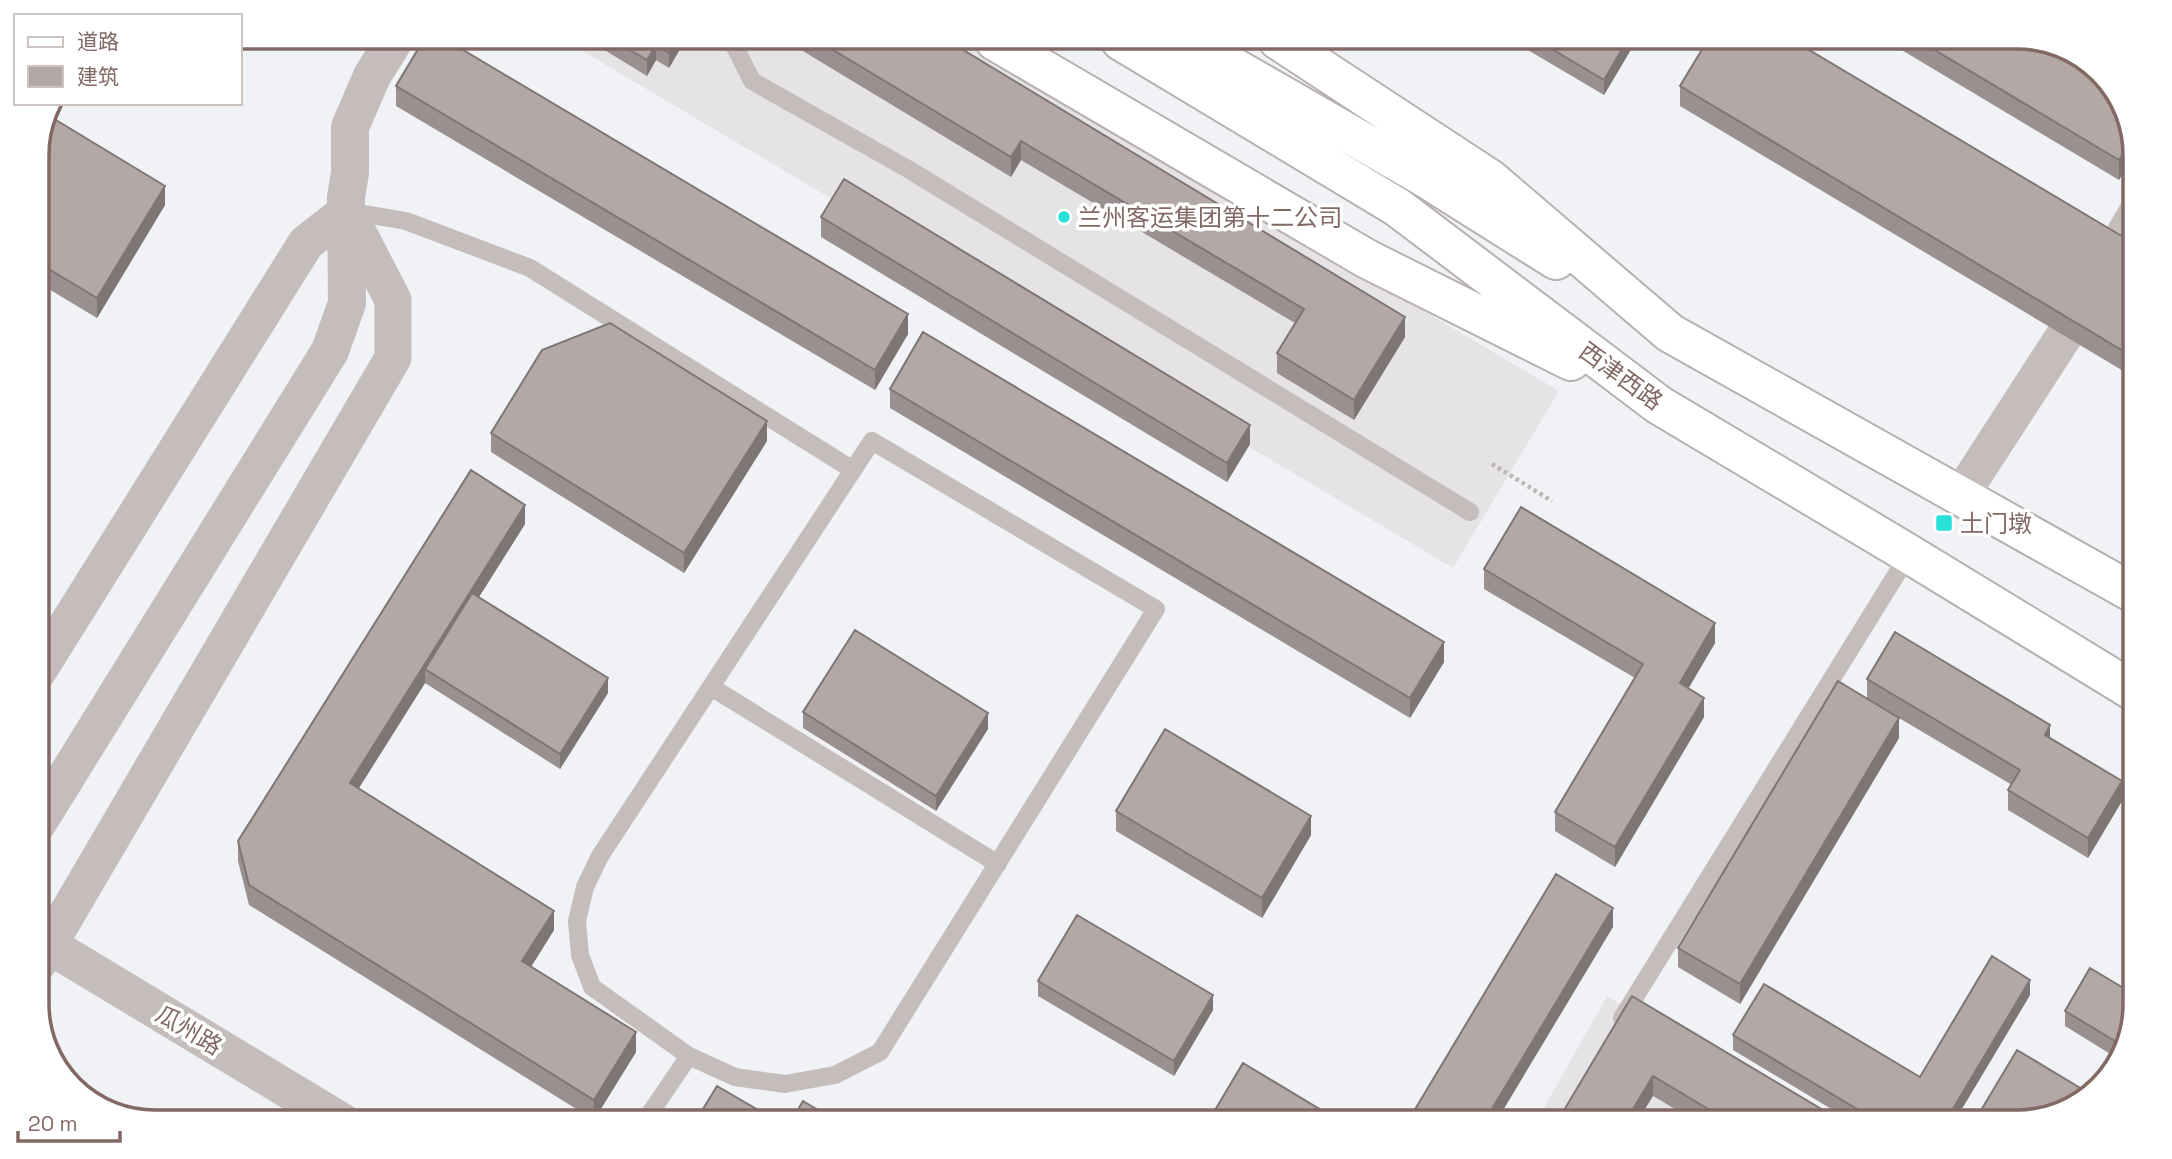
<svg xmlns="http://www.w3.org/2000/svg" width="2172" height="1159" font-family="'Space Grotesk','Noto Sans SC',sans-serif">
<rect width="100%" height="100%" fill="#f1f2f5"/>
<path fill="#e5e3e5" d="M970,42L1559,391L1453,568L569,43Z
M1607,996L1813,1122H1536Z"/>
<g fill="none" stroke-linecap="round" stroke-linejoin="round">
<g stroke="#b8b0af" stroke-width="42">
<path id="primary" d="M1278,40L1490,179L1670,333L2135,594
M995,41L1367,259L1571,361
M1121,41L1397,207L1659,405L1909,554L2135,692
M1188,41L1419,174L1556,260"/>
</g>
<path stroke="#bcb7b6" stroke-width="4.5" stroke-dasharray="3.5 3.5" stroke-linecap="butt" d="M1492,464L1552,501"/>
<path stroke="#c4bdbb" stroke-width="18" d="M733,43L752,81L908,169L1470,512
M347,211L406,221L530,268L853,470
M872,441L1156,609L880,1052L835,1075L785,1084L735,1077L689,1056L592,987L580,955L577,921L585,887L600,856Z
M711,687L998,864
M1622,1018L1909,554
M644,1122L689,1056"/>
<path stroke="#c4bdbb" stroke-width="37" d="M2114,252L2135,216
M1961,495L2064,336
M37,673L306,243L347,211L393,300V358L37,965"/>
<path stroke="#c4bdbb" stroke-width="38" d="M37,824L330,351L347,303L346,197L350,173V127L372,76L392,44
M37,938L342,1122"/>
<use href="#primary" stroke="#fff" stroke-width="38"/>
</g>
<path fill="#9b9090" d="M1880,37H2017L2135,148V152L2119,180Z
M1509,39H1636V41L1604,95Z
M788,42H950L1405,337L1354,420L1277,373V353L1295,323L1021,160L1011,177Z
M593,43H680V49L669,68L656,60L647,76Z
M396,86L908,334L875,390L396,106Z
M1680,86L2135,244V378L1680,106Z
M37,148L165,205L97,318L37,282Z
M821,217L1250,444L1227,482L821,237Z
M890,389L1444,662L1410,718L890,408Z
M491,433L767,441L684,573L491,452Z
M525,524L479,597L608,693L560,769L425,683L359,788L554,930L531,967L636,1052L594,1120L249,905L238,861V841Z
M1484,569L1715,643L1688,688L1704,717L1615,867L1555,831V812L1635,678L1484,589Z
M1867,679L2050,739L2122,801L2088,858L2008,810V790L2012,785L1867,699Z
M803,712L988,729L936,811L803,728Z
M1899,738L1740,1004L1678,967V948Z
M1116,811L1311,835L1262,918L1116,831Z
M2135,863V898L2127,893V877Z
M1038,981L1213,1010L1174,1076L1038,996Z
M2030,995L1954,1122H1853L1733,1050V1035L1920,1077Z
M1632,996L1843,1122H1697L1653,1096Z
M2135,1004L2123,1057L2120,1060L2065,1026V1011Z"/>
<path fill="#7e7675" d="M1628,39H1636V41L1604,95V80Z
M675,43H680V49L669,68V53Z
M656,45V60L647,76V60Z
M2132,138L2135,148V152L2119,180V160Z
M1021,141V160L1011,177V157Z
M165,186V205L97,318V298Z
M908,314V334L875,390V370Z
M1405,317V337L1354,420V400Z
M767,421V441L684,573V553Z
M1250,425V444L1227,482V463Z
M525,505V524L431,673L425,669V683L350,802V783Z
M1715,623V643L1680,703V683Z
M1444,642V662L1410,718V698Z
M608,678V693L560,769V754Z
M1704,698V717L1615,867V847Z
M988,713V729L936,811V796Z
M1899,718V738L1740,1004V984Z
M2050,725V745L2045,735Z
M2122,781V801L2088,858V838Z
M1311,816V835L1262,918V898Z
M1613,908V927L1496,1122H1484Z
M554,911V930L522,981V961Z
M2030,980V995L1954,1122H1945Z
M1213,995V1010L1174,1076V1061Z
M636,1032V1052L594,1120V1100Z
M1653,1076V1096L1637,1122H1625Z"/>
<path fill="#b4a8a7" stroke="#7e7675" stroke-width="2" d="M1913,37H2017L2070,49L2116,90L2132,138L2119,160Z
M1709,38H1789L2135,244V358L1680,86Z
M1535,39H1628L1604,80Z
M820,42H950L1405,317L1354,400L1277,353L1304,309L1021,141L1011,157Z
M618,43H675L669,53L656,45L647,60Z
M421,44H453L908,314L875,370L396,86Z
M51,117L165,186L97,298L37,262V148Z
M844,179L1250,425L1227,463L821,217Z
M610,323L767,421L684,553L491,433L542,350Z
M923,332L1444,642L1410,698L890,389Z
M471,470L525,505L350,783L554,911L522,961L636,1032L594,1100L249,885L238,841Z
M1521,507L1715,623L1680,683L1704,698L1615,847L1555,812L1643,664L1484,569Z
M472,593L608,678L560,754L425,669Z
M855,630L988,713L936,796L803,712Z
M1895,632L2050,725L2045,735L2122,781L2088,838L2008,790L2020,770L1867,679Z
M1838,681L1899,718L1740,984L1678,948Z
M1165,729L1311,816L1262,898L1116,811Z
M2135,863V882L2127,877Z
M1556,874L1613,908L1484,1122H1410L1408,1121Z
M1077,915L1213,995L1174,1061L1038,981Z
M1992,956L2030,980L1945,1122H1879L1733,1035L1764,984L1920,1077Z
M2090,968L2135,995V1004L2125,1047L2065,1011Z
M1632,996L1843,1122H1730L1653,1076L1625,1122H1557Z
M2017,1050L2087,1092L2081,1103L2017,1122H1974Z
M1243,1063L1341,1122H1208Z
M717,1086L779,1122H695Z
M803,1101L838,1122H791Z"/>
<g fill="#26e0d9" stroke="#fff" stroke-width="2.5">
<circle cx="1064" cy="217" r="7"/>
<rect x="1935" y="514" width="18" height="18" rx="3.5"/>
</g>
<g text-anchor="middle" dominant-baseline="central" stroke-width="7" stroke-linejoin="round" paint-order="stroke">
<g font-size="24" fill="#826964" stroke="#fff" text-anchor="start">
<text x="1078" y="217">兰州客运集团第十二公司</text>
<text x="1960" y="523">土门墩</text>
</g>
<g font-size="24" fill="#826964" stroke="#fff">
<text transform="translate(1621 376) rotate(36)">西津西路</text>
<text transform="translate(189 1030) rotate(31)">瓜州路</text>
</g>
</g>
<path d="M0 0H2172V1159H0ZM155 49H2017A106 106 0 0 1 2123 155V1004A106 106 0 0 1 2017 1110H155A106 106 0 0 1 49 1004V155A106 106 0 0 1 155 49Z" fill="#fff" fill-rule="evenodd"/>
<path fill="none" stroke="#826964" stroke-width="3.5" d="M155 49H2017A106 106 0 0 1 2123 155V1004A106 106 0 0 1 2017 1110H155A106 106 0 0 1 49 1004V155A106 106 0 0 1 155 49Z"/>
<rect x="14" y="14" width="228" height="91" fill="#ffffff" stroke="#cdc3c1" stroke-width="2"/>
<rect x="28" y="37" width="35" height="10" fill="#ffffff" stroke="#cdc3c1" stroke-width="2"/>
<text x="77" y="49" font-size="21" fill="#826964">道路</text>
<rect x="28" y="66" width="35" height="21" fill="#b4a8a7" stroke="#cdc3c1" stroke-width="2"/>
<text x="77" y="84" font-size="21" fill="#826964">建筑</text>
<path d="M18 1131v10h102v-10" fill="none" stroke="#826964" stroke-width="3.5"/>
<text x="28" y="1131" font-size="21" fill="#826964" stroke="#ffffff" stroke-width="5" paint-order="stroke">20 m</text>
</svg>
